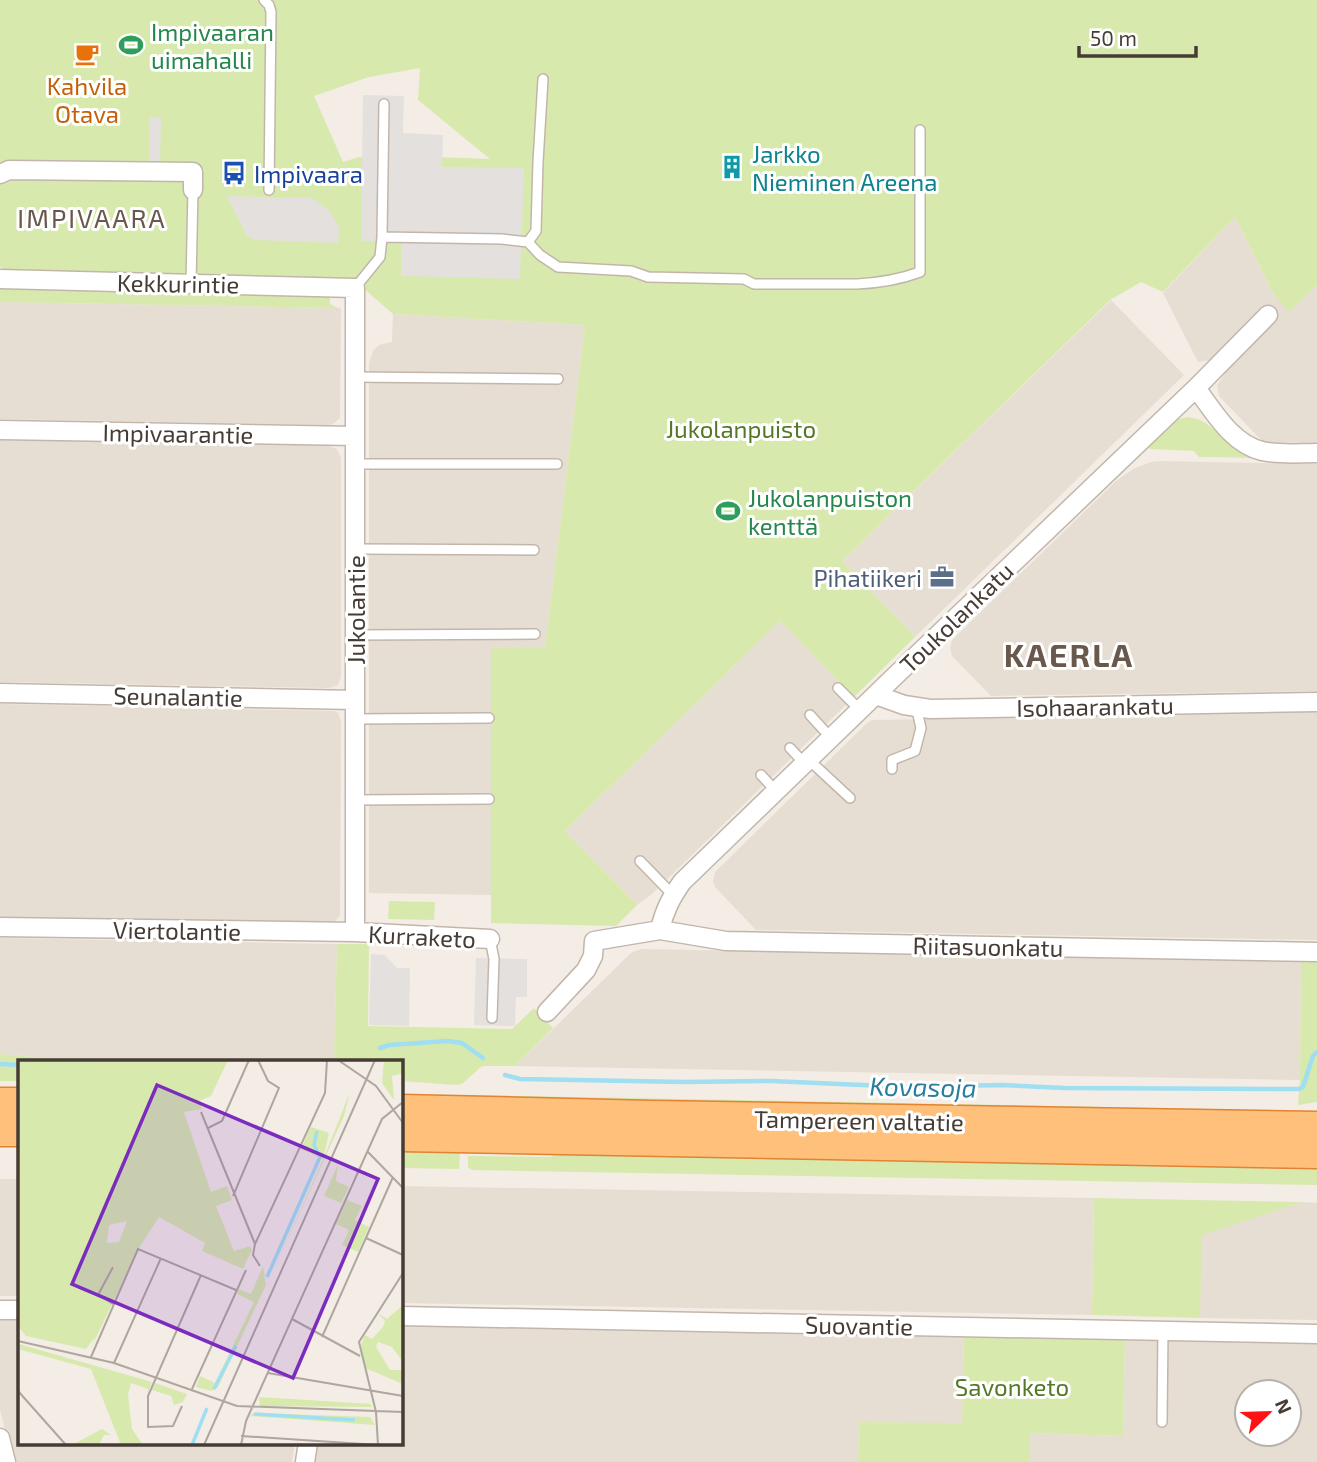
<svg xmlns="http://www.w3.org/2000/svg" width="1317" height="1462" font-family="'Exo 2',sans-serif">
<rect width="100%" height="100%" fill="#f3ede5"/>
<path fill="#e7ded3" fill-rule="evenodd" d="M1235,217L1274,295L1290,311L1317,285V443L1263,442L1219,396L1217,385L1225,374L1211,360L1198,362L1163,293Z
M1111,300L1184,375L915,637L842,561Z
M0,302L341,308L340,418L333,424L329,425L0,419Z
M393,314L585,325L545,648L491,649V895L369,893V363L373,351L379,345L392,342Z
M0,440L311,445L329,446L337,449L341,458V677L338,685L329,688L0,682Z
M1161,461L1317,464V691L991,696L952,656L950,648L952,640L1116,481L1133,469L1151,462Z
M780,621L854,697L652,894L637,905L565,831Z
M0,704L334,711L338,713L341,721L340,916L334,922L329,923L0,917Z
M1317,712V940L756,930L715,887L713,882L715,872L866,724L872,720Z
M0,938L337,944L334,1061L47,1058L0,1054Z
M641,949L1301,961L1300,1080L515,1066L631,953Z
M0,1179H19V1296H0Z
M401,1186L1094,1198L1092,1315L401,1303Z
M1302,1202L1317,1203V1320L1200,1318L1201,1234Z
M0,1317H19V1443H295L292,1462H13L0,1410Z
M401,1324L964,1334L962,1424L859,1422L858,1462H313L316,1443H401Z
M1125,1340L1317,1343V1462H1029V1433L1123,1436ZM1247,1392H1289V1434H1247Z"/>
<path fill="#d8e9ad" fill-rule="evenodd" d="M0,0H1317V285L1289,312L1274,295L1235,217L1163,292L1141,282L1110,300L842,561L915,637L854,697L780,621L565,831L637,905L616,926L491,923V648H545L585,325L393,314L362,287L70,271L7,270L0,267ZM420,68L418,100L490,159L409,156L359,157L343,162L314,96L369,77Z
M0,288L330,294V304L338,308L0,302Z
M1189,417C1216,421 1227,450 1254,458L1199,457L1194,451L1150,449L1146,442L1173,420Z
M389,901L435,902L434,920L388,919Z
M337,944H369L368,1026L512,1029L534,1008L553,1028L515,1066H482L462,1084L455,1085L401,1081V1061H334Z
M1301,961H1317V1102L1298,1105L1300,1080Z
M0,1054L47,1058L217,1061H19V1081H0Z
M471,1095L1317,1111V1118L471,1099Z
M401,1149L460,1150L459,1169L401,1168Z
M553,1153L1317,1163V1185L472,1170L468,1167V1156L552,1157Z
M1094,1198L1302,1202L1202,1235L1200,1318L1092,1315Z
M964,1334L1125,1337L1123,1436L1029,1433V1462H858L859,1422L962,1423Z"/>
<path fill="#e4e0de" d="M363,95L404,96L403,133L443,135L442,167L524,168L520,279L401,276V242L361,241Z
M150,117L161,118L160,165H149Z
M227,196L312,198L329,210L339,227L338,243L254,240L247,236Z
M371,954L385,955L397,968H410L409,1026L369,1025Z
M476,958L527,959V997H516L515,1026L474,1025Z"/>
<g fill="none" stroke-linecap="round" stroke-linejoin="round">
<path stroke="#a0def2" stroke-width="4.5" d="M380,1048L389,1045L447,1041L462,1043L483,1058
M0,1064L19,1065
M505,1075L520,1079L685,1082L771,1081L907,1087L1001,1085L1064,1088L1299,1089L1303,1087L1313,1056L1317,1052"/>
<g stroke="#c2b6ab" stroke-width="12">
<path id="service" d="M264,0L269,5L271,12L269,190
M382,237L502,239L528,242L540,255L558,267L631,271L648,277L744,279L754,284H857C878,283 901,279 920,272V130
M528,242L536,231L538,162L543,79
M191,283L193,190
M355,288L380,257L382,237L384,104
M355,377L558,379
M355,464H557
M355,549L534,550
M355,635L535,634
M838,688L860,710
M810,715L831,738
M355,719L489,718
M790,748L805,764
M809,760L850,798
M892,769V760L915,751L921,728L918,715L919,708
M761,775L776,791
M355,800L489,799
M640,861L673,895
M490,939L494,959L492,1018
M1162,1422L1163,1331"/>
</g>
<g stroke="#c2b6ab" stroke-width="21">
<path id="minor" d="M0,174L9,170L193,172V190
M0,279L355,288V932
M1196,388C1214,412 1232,444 1262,451C1280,455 1299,453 1317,453
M0,430L355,436
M0,693L355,700
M876,695L904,705L930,709L1317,702
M0,927L355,932L490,939
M660,930C664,911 671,898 682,882L895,676L1196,388L1268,315
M547,1012L586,970L593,956L594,941L660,930L726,941L1317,952
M0,1310H19
M401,1316L1317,1334
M0,1438L6,1462
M305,1462L308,1443"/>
</g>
<g stroke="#e18332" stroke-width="33">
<path id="trunk" d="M0,1103H19
M401,1110L651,1116L1317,1127
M0,1131H19
M401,1136L1317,1153"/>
</g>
<use href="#service" stroke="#fff" stroke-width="9"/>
<use href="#minor" stroke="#fff" stroke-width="18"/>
<use href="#trunk" stroke="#ffc07b" stroke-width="30"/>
</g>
<defs>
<g id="stadium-bare" transform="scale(1.89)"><path d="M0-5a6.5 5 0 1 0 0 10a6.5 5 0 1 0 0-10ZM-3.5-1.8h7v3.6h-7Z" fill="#2e9e5b" stroke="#fff" stroke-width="2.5" paint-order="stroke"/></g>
<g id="cafe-bare" transform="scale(1.89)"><path d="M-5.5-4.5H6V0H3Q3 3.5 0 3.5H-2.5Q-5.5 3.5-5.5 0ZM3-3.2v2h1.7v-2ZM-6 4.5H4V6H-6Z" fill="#e8710a" stroke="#fff" stroke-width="2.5" paint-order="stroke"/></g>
<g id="building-bare" transform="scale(1.89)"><path d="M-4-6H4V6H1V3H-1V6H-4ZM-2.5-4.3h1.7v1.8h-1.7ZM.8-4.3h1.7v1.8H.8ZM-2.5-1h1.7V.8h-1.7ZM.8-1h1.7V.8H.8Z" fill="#0f9aa8" stroke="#fff" stroke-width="2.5" paint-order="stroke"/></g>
<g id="bus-bare" transform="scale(1.89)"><path d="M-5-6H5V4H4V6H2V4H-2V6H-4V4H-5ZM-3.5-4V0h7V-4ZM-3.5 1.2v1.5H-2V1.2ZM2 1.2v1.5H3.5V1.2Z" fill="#1a4fb4" stroke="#fff" stroke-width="2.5" paint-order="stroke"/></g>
<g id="office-bare" transform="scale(1.89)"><path d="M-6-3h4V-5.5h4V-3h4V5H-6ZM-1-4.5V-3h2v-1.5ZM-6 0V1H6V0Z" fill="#5c6f8a" stroke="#fff" stroke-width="2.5" paint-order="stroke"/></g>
</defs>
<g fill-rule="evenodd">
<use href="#stadium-bare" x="131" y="45"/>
<use href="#cafe-bare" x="87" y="54"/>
<use href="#building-bare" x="732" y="167"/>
<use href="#bus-bare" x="234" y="173"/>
<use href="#stadium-bare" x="728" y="511"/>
<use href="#office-bare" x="942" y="577"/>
</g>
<g text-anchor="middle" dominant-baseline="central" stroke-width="6" stroke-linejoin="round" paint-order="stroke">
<g font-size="24" fill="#27864d" stroke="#fff" text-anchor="start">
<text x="151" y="31">Impivaaran<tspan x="151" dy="28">uimahalli</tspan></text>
<text x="748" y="497">Jukolanpuiston<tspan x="748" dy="28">kenttä</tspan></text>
</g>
<g font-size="24" fill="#c56008" stroke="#fff">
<text x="87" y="85">Kahvila<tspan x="87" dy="28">Otava</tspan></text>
</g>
<g font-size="24" fill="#0d838f" stroke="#fff" text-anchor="start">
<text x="752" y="153">Jarkko<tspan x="752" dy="28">Nieminen Areena</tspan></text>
</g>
<g font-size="24" fill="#164399" stroke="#fff" text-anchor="start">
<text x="254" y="173">Impivaara</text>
</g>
<g font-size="24" fill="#463c35" stroke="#fff">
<text transform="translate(178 283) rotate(1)">Kekkurintie</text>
<text transform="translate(178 433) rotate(1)">Impivaarantie</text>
<text transform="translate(355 610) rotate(-90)">Jukolantie</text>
<text transform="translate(956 617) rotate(-44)">Toukolankatu</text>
<text transform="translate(178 696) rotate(1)">Seunalantie</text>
<text transform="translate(1095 706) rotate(-1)">Isohaarankatu</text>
<text transform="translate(177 930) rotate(1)">Viertolantie</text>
<text transform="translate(422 936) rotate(3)">Kurraketo</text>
<text transform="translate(988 946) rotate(1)">Riitasuonkatu</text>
<text transform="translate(859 1120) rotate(1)">Tampereen valtatie</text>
<text transform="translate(859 1325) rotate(1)">Suovantie</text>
</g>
<g font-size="24" fill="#537927" stroke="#fff">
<text x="741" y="428">Jukolanpuisto</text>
<text x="1012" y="1386">Savonketo</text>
</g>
<g font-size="24" fill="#4e5e75" stroke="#fff" text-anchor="end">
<text x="922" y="577">Pihatiikeri</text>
</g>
<g font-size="26" letter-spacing="2" fill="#69584c" stroke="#fff">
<text x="92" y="217">IMPIVAARA</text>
</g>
<g font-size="26" font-style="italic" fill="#287e9c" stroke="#fff">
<text transform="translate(923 1086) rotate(1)">Kovasoja</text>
</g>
<g font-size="32" font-weight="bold" letter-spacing="2" fill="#69584c" stroke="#fff">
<text x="1069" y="654">KAERLA</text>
</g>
</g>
<g transform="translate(18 1060)">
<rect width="385" height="385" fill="#f3ede5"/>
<path d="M0,0H210L193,36L181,41L184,49L166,52L193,132L209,126L214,140L198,146L216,191L232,186L234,190L225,209L184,191L187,183L141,157L121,188L72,290L77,277L68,289L8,276L0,266ZM109,161L101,182L89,183L91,165ZM366,0H385V13L374,16L376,40L364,23ZM332,32L326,56L250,223L307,95ZM293,67L311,73L305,99L283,89ZM320,104L318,121L331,127L323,143L306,136ZM329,140L344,146L337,160L351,167L340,192L324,185L331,170L318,164ZM245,206L248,225L200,327L194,331L178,327L182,316L197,323L236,242L219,234L221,229L233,234ZM385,245V302L374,287L360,282L358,287L372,310H385V324L347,308L343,285L347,275L354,279L365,267L367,261L360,253L369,259ZM1,284L134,322L129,334L130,329L113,323L110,334L114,369L125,385H103L73,309L0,289ZM137,323L169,334L165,342L156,345L153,336L134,330ZM241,337L353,344V347L242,346ZM235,353L352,357L357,365L232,356ZM84,369L93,375H86L81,385H54Z" fill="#d8e9ad" fill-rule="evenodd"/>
<path fill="none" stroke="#a0def2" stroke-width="3.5" d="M249,217L302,97L296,85L299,71M196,329L218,286M236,354L337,360M174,385L189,348"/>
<path fill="none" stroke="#aea69f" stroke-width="2" d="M320,0L358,26L385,63M183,52L237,184M190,68L204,61L231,0M349,91L385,128M215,136L261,28L250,21L240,0M348,178L385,195M242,206L235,195L237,184L307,33L309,0M95,207L80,235L95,244M274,259L342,296M304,277L375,117M0,281L96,303L219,346L385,352M73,297L120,189L218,230M96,303L143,198M250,313L385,336M174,329L228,210M0,331L48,385M164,346L155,366L130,367V336L183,215M223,376L360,385M186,385L357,0M223,385L228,361L364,59L385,42M360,385L358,352L341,282L385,213"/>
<path fill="#7b2cbf" fill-opacity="0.15" stroke="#7b2cbf" stroke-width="3.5" d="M139,25L360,119L275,318L54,224Z"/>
<rect width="385" height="385" fill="none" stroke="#463c35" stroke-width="3.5"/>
</g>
<g transform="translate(1268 1413) rotate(67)"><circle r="33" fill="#ffffff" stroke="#b5b1ae" stroke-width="2"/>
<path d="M0-5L12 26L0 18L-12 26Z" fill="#ff1115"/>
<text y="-10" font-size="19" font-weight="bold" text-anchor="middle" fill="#463c35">N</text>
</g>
<path d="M1079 46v10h117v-10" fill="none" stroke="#463c35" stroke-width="3.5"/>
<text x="1090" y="46" font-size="21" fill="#463c35" stroke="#ffffff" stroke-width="5" paint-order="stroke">50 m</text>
</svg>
